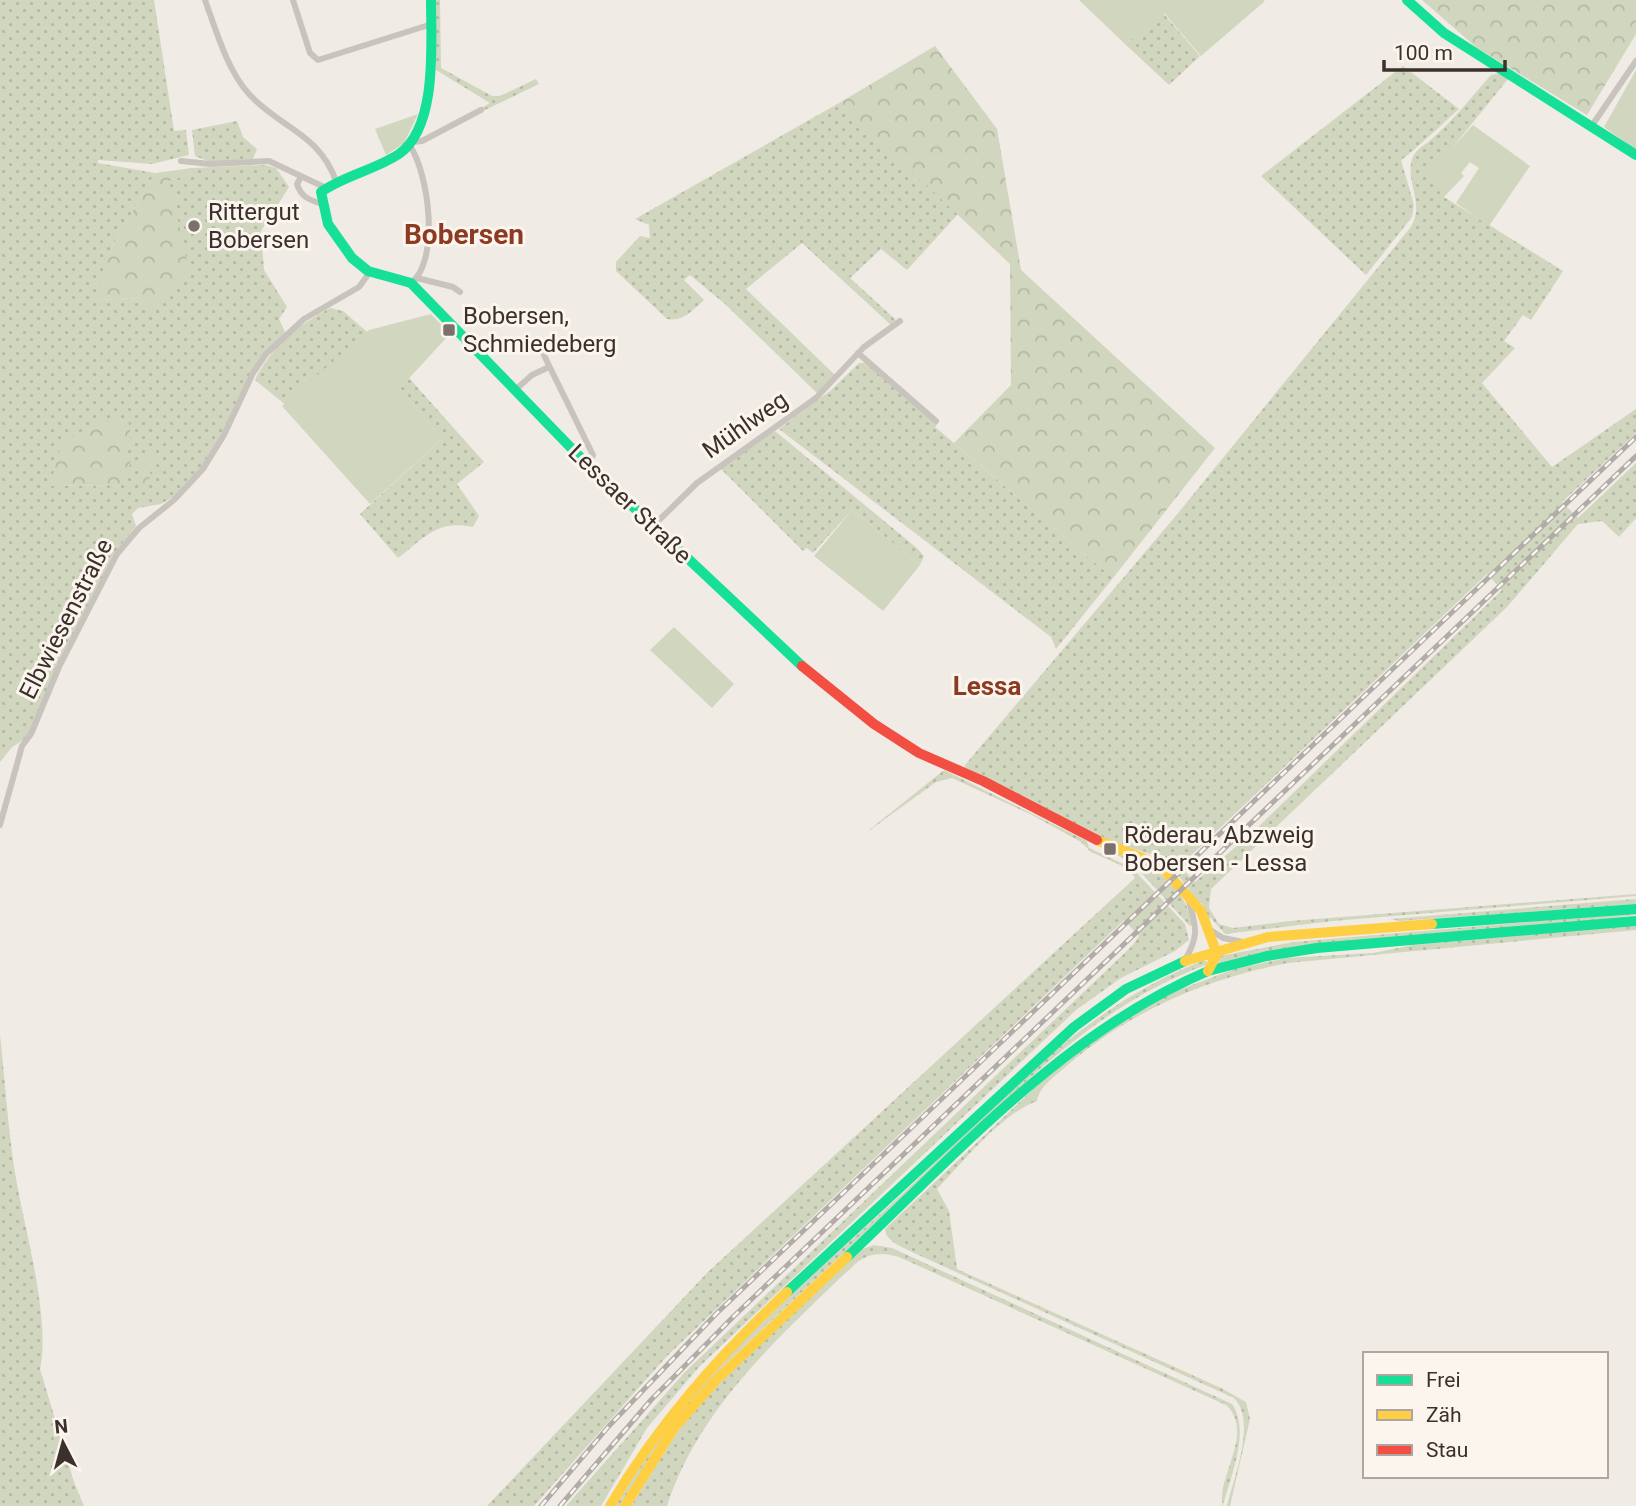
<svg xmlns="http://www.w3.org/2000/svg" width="1636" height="1506" font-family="Roboto,sans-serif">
<defs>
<pattern id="grass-dots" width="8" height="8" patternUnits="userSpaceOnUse" patternTransform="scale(1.75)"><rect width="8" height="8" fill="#d1d6bf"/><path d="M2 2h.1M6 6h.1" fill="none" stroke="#b4b8a4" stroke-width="1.8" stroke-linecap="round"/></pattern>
<pattern id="forest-crowns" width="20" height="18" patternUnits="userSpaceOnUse" patternTransform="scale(1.75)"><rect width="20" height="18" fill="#d1d6bf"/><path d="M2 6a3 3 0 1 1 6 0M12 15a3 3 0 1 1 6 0" fill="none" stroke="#b4b8a4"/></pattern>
</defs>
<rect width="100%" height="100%" fill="#f0ebe5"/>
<path fill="url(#grass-dots)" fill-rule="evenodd" d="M0,0H154L174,131L186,130L189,155L152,164L98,160V163L155,173L113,245L96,300L141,298L149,317L169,181L192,173V168L265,165L276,168L289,187L261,231L264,270L287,307L279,319L285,332L252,371L224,434L203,467L173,497L161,504L138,508L132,514L136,526L115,552L28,737L12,747L0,762ZM124,449L125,485L50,486Z
M435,0H440L441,68L492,96H500L536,79L539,84L483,111L481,108L490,103L436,70Z
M1163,13L1200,56L1169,85L1125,44Z
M1403,66L1459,109C1450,117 1406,158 1401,160L1414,205L1412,217L1366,275L1261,176Z
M1499,73L1508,79L1445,157L1442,154L1444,197L1563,271L1531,320L1523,315L1504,341L1515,348L1482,383L1552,467L1636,409V433L1562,502L1578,518L1636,463V518L1619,537L1602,521L1578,524L1507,607L1211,889L1209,908L1219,924L1233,928L1291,921L1636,894V896L1333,921L1225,934L1211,918L1208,919L1202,903H1199L1175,871L1160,857L1105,840L965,768V765L1179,512L1410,228C1426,204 1405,183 1412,159C1415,151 1421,147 1427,143C1452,122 1470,99 1491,75ZM1487,574L1502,590L1254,831L1195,882L1180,866Z
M839,103L959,213L907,270L881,249L850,278L896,320L891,325L802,243L746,289L836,376L817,393L725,304L690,275L684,280L704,300C693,310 683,322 667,319L616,271V262L640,236L650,238L649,225L635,219Z
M237,121L243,137L257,149L253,159L210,162L195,156L192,130Z
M330,308L343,311L367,332L287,406L255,380C271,347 298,325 330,308Z
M859,363H867L937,424L935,427L1113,578L1056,649L1051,637L779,429L830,391Z
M409,378L484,462L457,484L479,516L473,527C437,519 424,538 398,558L360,514L442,439L400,388Z
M775,431L918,549L924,556L920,565L852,510L813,553L807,548L803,551L720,468Z
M944,770L1087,841L1089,848L1132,868L1185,924L1189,940L1175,951L1121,978L1076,1010L699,1367L647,1428L601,1506H566L685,1372L1133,945L1139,936L1124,920L667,1356L534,1506H487L708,1272L1135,878L1127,868L1091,852L1081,842L1032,815L952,778L936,782L863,835Z
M1115,850C1154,867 1181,880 1193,924L1190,926L1134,865L1114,853Z
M1636,899V904L1400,921L1390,919Z
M1636,913V915L1218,964L1220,956L1294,942Z
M1636,925V930L1288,963C1204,979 1128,1012 1063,1069C1053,1078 1039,1087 1037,1101C1000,1115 964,1161 937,1189L949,1211L957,1269L1221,1388L1246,1402L1250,1419L1230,1506H1227C1234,1477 1257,1421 1234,1398L914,1253C903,1247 886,1242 885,1229L1057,1067L1106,1029L1173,992L1235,969L1286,958L1373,953L1414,945Z
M1205,960L1207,963L1205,965C1134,992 1077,1035 1021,1086L720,1369L620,1506H615C637,1468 661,1429 690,1397C754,1324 830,1261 901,1195C994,1108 1082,1006 1205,960Z
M0,1035C5,1081 8,1128 15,1173C24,1227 51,1319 40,1369L74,1482L84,1506H0Z
M874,1245L892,1248L1232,1404C1251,1431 1230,1477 1223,1506C1215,1479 1256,1432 1226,1405L899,1257C883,1252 868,1253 855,1264C782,1334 699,1407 667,1506H631L678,1431L723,1379L860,1250Z"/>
<path fill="url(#forest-crowns)" d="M1422,0H1636V34L1587,115L1476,47Z
M935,46L997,129L1021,270L1215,448L1113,578L954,443L1011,385L1010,264L839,103Z
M192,168V173L169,181L189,269L148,318L141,298L95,300L113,245L155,173Z
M102,419L129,423L131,441L124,450L125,458L131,460L125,485L50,486L61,444Z
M150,448L161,459L150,473L149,485L138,486V458Z"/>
<path fill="#d1d6bf" d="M1079,0H1263L1265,1L1201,56L1164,13L1125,44Z
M1636,70V150L1604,127Z
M418,114L404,143L386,155L375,129Z
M1473,125L1530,166L1489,226L1456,203L1479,168L1470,162L1461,173L1464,176L1444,197L1423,174L1442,154L1445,156Z
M431,314L450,334L400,388L442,439L370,504L282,406L369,330Z
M852,510L920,565L883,611L814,556Z
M674,627L734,684L712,708L650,650Z"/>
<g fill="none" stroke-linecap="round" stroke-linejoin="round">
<path stroke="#c9c3be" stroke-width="6" d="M205,0C216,30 227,70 249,94C280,128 319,133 336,181
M293,0L310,53L318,60L432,24
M1591,127L1636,61
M413,142L422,141L481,110
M410,146C429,174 440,261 411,283
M181,161L210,164L269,161L324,187
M301,177L297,184C301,196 307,199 319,203
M417,278L453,287L460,292
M536,339L593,455L588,464
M858,353L936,421
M514,391L532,375L549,367
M653,526L697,483L816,398L864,347L900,321
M0,825L22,746L31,734L59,667L117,554L139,528L174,500L203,469L224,435L253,373L266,354L304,319L359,287L370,272
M1212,931L1223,938L1243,942
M1185,960C1200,934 1196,927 1188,898"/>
<path stroke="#16e098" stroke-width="10" d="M431,0C431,43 438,127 399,154C375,170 345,175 321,192L328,224L352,258L368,271L411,283L579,456L802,666
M1407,0L1444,33L1636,155
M1432,924L1636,909
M1208,971L1267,956L1317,948L1636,921
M847,1257C958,1152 1065,1032 1208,971
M787,1292L1074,1027L1126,989L1185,961"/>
<path stroke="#ffcf43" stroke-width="10" d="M1097,840L1160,865L1201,911L1217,954L1208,971
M1185,961L1268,937L1432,924
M610,1506C658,1424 718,1357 787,1292
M625,1506L674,1428L717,1379L847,1257"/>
<path stroke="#f24e42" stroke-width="10" d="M802,666L874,724L919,753L983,781L1097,840"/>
<g stroke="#b1aca8" stroke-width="5">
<path id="rail" d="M541,1506L609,1426L715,1315L1636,437
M560,1506L651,1400L734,1316L1636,456"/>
</g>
<use href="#rail" stroke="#fbf5ee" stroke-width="2.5" stroke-dasharray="8" stroke-linecap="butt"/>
</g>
<g fill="#7a716c" stroke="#fbf5ee" stroke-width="2.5">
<circle cx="194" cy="226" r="7"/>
<rect x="442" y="323" width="14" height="14" rx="3.5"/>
<rect x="1103" y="842" width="14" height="14" rx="3.5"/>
</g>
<g text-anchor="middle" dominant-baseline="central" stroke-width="6" stroke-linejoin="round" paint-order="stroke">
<g font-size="24" fill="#3b302b" stroke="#fbf5ee" text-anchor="start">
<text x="208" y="212">Rittergut<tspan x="208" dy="28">Bobersen</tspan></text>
<text x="463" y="316">Bobersen,<tspan x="463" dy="28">Schmiedeberg</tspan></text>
<text x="1124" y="835">Röderau, Abzweig<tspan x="1124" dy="28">Bobersen - Lessa</tspan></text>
</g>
<g font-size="24" fill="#3b302b" stroke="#fbf5ee">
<text transform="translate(745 425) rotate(-35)">Mühlweg</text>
<text transform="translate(630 504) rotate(44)">Lessaer Straße</text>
<text transform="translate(66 619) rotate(-63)">Elbwiesenstraße</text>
</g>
<g font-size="26" font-weight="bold" fill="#8c3b22" stroke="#fbf5ee">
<text x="987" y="686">Lessa</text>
</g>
<g font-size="28" font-weight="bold" fill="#8c3b22" stroke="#fbf5ee">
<text x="464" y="234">Bobersen</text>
</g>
</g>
<rect x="1363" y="1352" width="245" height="126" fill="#fbf5ee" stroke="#aea6a0" stroke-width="2"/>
<rect x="1377" y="1375" width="35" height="10" fill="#16e098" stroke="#aea6a0" stroke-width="2"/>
<text x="1426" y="1387" font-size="21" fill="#3b302b">Frei</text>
<rect x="1377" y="1410" width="35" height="10" fill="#ffcf43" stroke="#aea6a0" stroke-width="2"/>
<text x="1426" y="1422" font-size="21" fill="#3b302b">Zäh</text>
<rect x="1377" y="1445" width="35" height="10" fill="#f24e42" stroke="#aea6a0" stroke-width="2"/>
<text x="1426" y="1457" font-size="21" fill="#3b302b">Stau</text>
<g transform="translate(63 1443) rotate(354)" stroke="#fbf5ee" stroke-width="5" paint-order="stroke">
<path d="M0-5L12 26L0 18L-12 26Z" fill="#3b302b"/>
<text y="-10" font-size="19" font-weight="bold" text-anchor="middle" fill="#3b302b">N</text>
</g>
<path d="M1384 60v10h121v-10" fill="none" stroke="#3b302b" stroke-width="3.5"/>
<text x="1394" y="60" font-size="21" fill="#3b302b" stroke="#fbf5ee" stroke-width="5" paint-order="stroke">100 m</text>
</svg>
